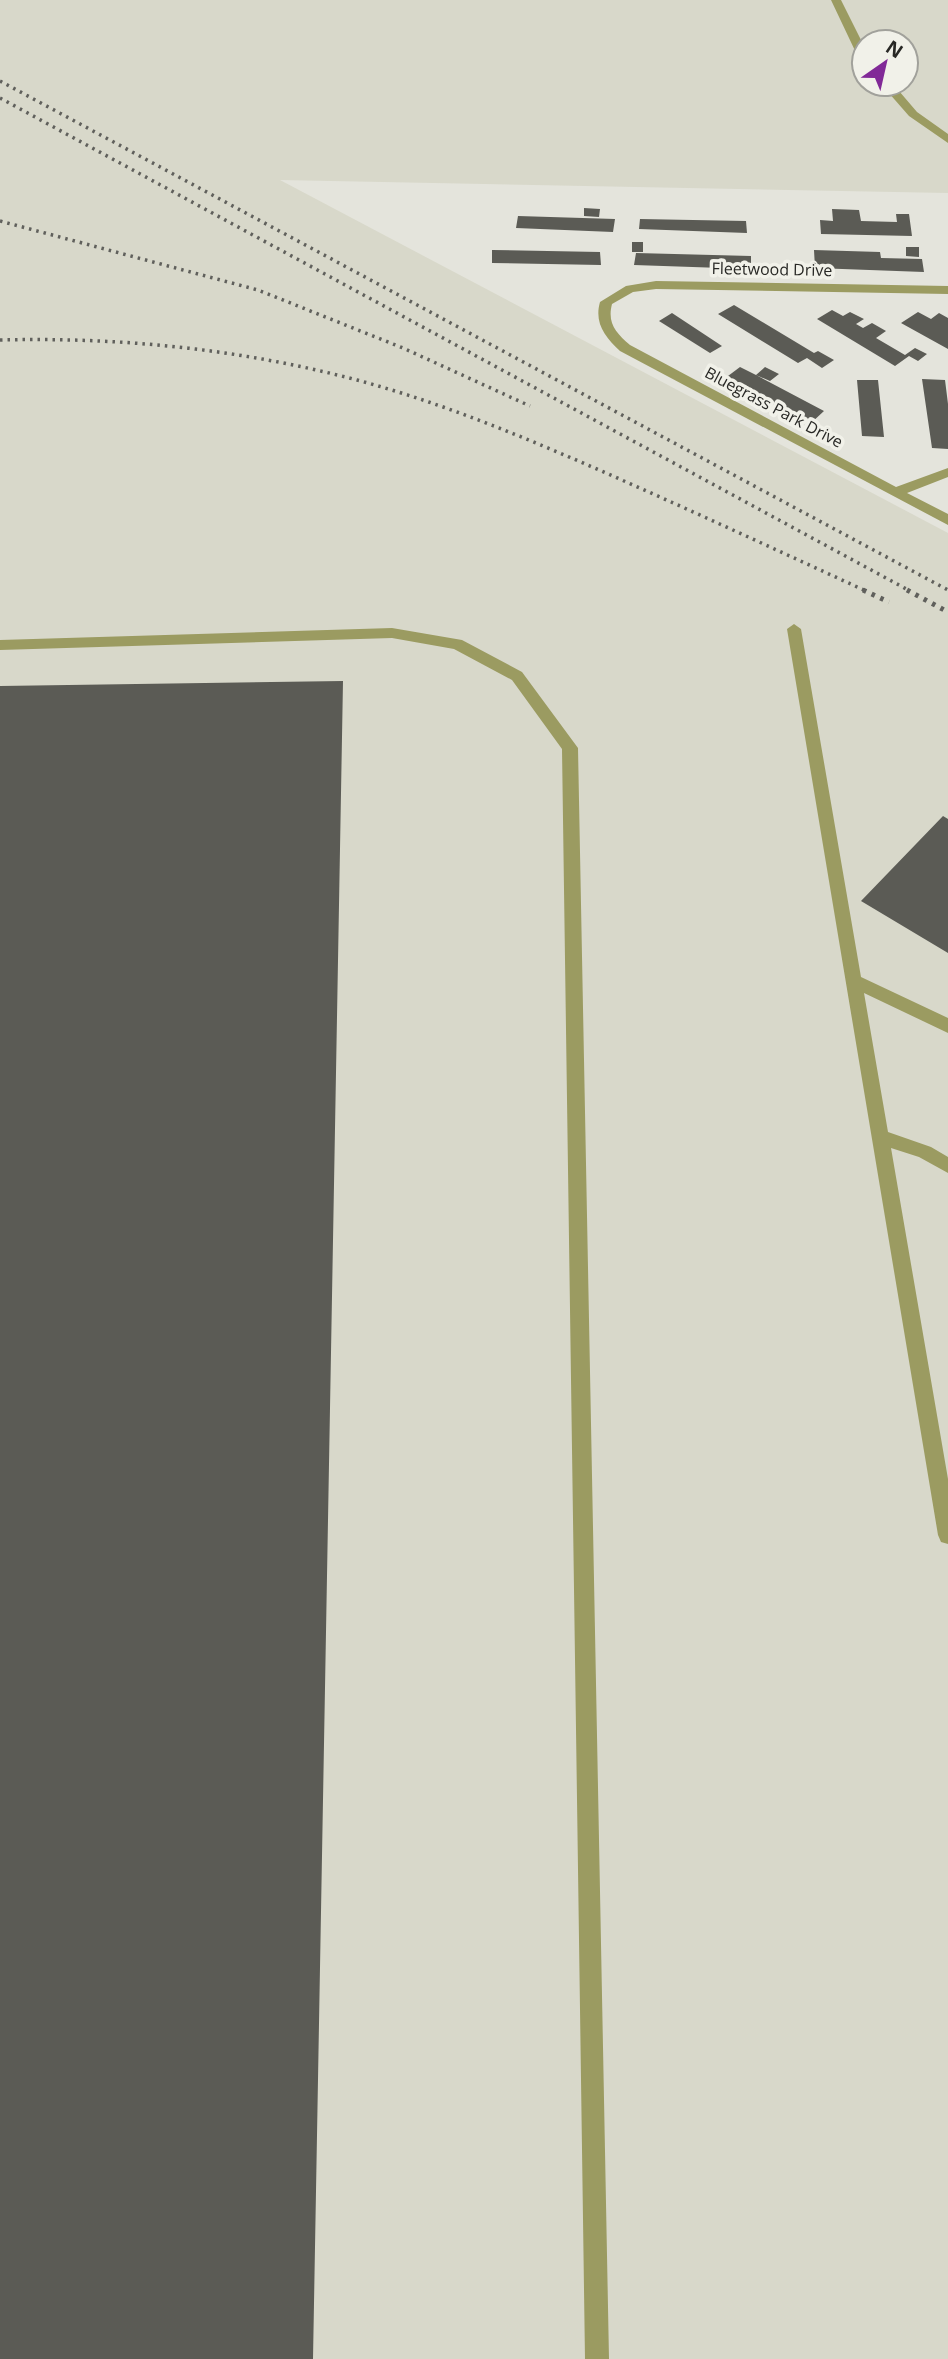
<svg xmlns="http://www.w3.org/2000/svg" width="948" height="2359" font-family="'Open Sans',sans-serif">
<rect width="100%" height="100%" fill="#e4e4dc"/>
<path fill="#d8d8ca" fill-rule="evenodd" d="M0,0H948V193L280,180L948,533V2359H0ZM864,42H906V84H864Z"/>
<path fill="#5b5b55" d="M584,208L600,209L599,217L584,216Z
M832,209L859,210L861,221L897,222L896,214H909L912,236L821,234L820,220L833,221Z
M518,216L615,219L613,232L516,228Z
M640,219L746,221L747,233L639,229Z
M632,242H643V252H632Z
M906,247H919V257L906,256Z
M492,250L600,252L601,265L492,263Z
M814,250L880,252L881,258L922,259L924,272L815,268Z
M636,253L751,256V269L634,265Z
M734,305L814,353L818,351L834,360L822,368L807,358L798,363L718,314Z
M832,310L843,316L850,312L864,319L856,324L863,328L872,323L886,331L876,338L905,355L915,348L927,354L918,361L909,356L895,366L817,319Z
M918,312L931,319L939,313L948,318V349L901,323Z
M672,313L722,346L710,353L659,321Z
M740,367L756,375L824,411L810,424L724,379Z
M765,367L779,374L770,381L756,375Z
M922,379L945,380L948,404V449L932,448Z
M857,380H878L884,437L862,436Z
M343,681L313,2359H0V686Z
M943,816L948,819V953L861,901Z"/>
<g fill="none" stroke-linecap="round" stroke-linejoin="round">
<path fill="#9b9b61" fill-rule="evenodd" d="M831,0H841L864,46V60L858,57Z
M881,84H893L917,112L948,134V143L909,116Z
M794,624L801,629L861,977L948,1018V1033L864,993L888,1132L931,1147L948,1157V1173L919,1157L891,1148L948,1479V1544L941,1542L938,1535L787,629Z
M392,628L462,640L522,672L578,748L609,2359H585L562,749L512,680L454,649L392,638L0,650V640Z"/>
<path fill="#9b9b61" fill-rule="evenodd" d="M656,281L948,286V294L656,289L633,292L612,304C607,323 616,333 630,345L896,487L948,468V477L907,493L948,514V525L620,351C605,337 594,323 600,302L626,286Z"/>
<path stroke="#60605c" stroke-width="3.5" stroke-dasharray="2.5 5" stroke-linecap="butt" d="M0,81L948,590
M0,98L910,591
M0,221L258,290L403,348L530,406
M0,340C121,337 240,349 357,380C446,404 531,440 615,477C699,514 783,553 866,591"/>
<path stroke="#60605c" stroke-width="5" stroke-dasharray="3.5 6" stroke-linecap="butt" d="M863,590L889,602
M907,590L948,612"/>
</g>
<g text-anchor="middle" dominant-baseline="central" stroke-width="7" stroke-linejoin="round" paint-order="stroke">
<g font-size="16" fill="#282825" stroke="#f1f1e9">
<text transform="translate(772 269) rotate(1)">Fleetwood Drive</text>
<text transform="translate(774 407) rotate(28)">Bluegrass Park Drive</text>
</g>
</g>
<g transform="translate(885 63) rotate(34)"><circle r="33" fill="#f1f1e9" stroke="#a1a19b" stroke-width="2"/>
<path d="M0-5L12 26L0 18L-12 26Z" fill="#812997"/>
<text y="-10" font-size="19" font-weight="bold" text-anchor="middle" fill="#282825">N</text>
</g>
</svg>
